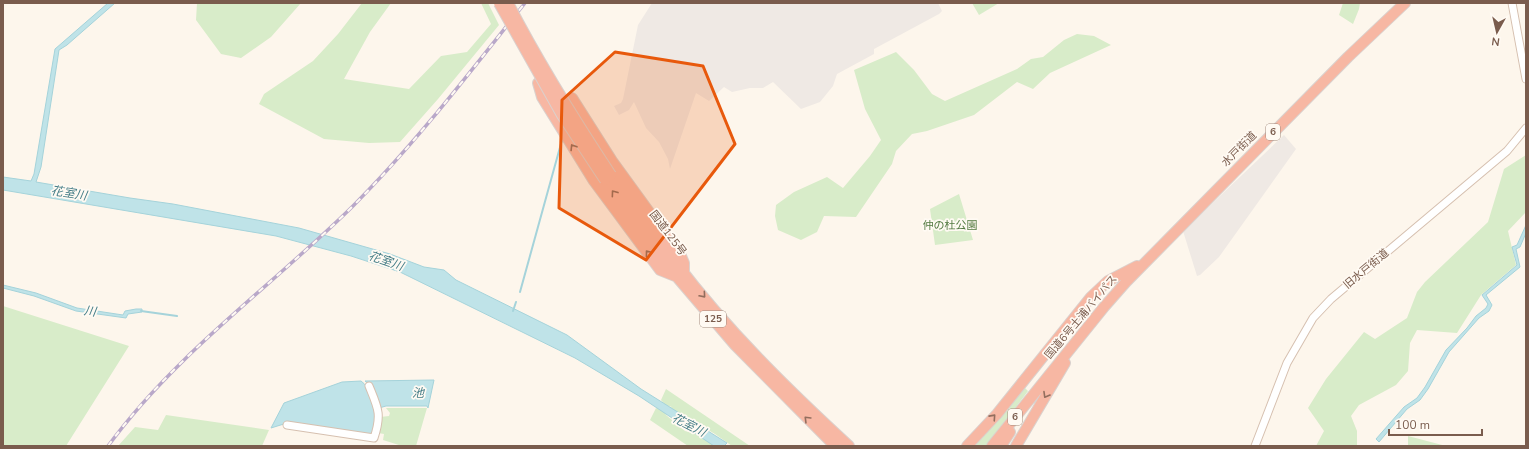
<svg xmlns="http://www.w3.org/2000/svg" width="1529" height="449" font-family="'Nunito Sans','Noto Sans JP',sans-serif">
<rect width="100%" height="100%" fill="#fdf6ec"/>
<path fill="#efe9e4" d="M652,3H938L942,11L939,14L874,49V54L837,74L833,86L820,102L801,109L773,82L763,88H750L732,92L724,87L709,101L696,93L670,169L668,159L659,142L646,128L634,102L629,110L619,115L614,106L621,103L623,99L638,25Z
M1284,135L1296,149L1219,257L1200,275L1197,276L1183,231Z"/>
<path fill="#d8ecc9" d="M197,3H301L271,37L241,58L221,54L196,20Z
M362,3H391L370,32L344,79L409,89L441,56L467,52L491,24L481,3H488L499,25L438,99L400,142L369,143L324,139L259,104L264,94L313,61L338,34Z
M972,3H999L979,15Z
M1343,3H1360L1359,9L1353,24L1339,15Z
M1077,34L1094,36L1111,45L1050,73L1033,89L1017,82L974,115L927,131L912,134L896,151L892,164L856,217L824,216L817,232L801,240L778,230L775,216L776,205L794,192L827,177L843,188L870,156L881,140L865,109L854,70L896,52L914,70L932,94L945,101L1017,69L1031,59L1043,57L1064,40Z
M1526,155V212L1508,231L1516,265L1481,295L1457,333L1417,330L1410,343L1408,371L1396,385L1359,405L1351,416L1357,431V446H1316L1324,431L1308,408L1326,379L1364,332L1375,339L1407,318L1417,292L1425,282L1488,222L1504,169Z
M959,194L973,240L935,245L930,209Z
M3,306L129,346L66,446H3Z
M1024,387L1028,391L987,446H975Z
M666,389L750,446H732L715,434L686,417L684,418L669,408L672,407L665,405L661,400Z
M386,408H427L416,446H402L383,440L384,434L378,433L380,417L389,416L390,413Z
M656,408L664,411L666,415L685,431L708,437L720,446H688L650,420Z
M166,415L269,430L262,446H118L135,427L158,430Z
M1408,436L1446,446H1408Z"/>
<path fill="#bfe3e8" stroke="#a5d3da" d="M108,3H115L67,45L59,50L41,167L36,182L130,198L173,204L299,228L390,254L424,267L444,270L456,280L567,335L641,389L727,443L724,446H714L639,396L575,358L400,272L351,256L276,236L3,190V177L31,181L34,174L55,49Z
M1526,225V233L1520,247L1516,249L1520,267L1486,295L1492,305L1489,311L1479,318L1449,352L1428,389L1420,400L1407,409L1379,442L1376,439L1404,407L1417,398L1425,387L1446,350L1467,328L1476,316L1486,308L1488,304L1482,295L1517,265L1512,247L1517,245Z
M3,285L36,293L77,308L123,315L125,311L136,309H142V312L128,314L126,318L76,311L34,296L3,288Z
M434,380L428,408L427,406H386L379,408L371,386L365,381Z
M361,381C380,396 376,416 374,436L287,423L271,428L284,403L342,382Z"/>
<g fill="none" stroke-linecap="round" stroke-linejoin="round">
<path stroke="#a5d3da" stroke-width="2" d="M520,292L562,140
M141,311L177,316
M513,311L516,302"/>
<g stroke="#d6c0b0" stroke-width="9">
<path id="secondary" d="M1512,3L1526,79
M287,425L374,438C382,414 378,408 369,386
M1255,446L1287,363L1313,318L1331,299L1507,151L1526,128"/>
</g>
<g stroke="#dad1cd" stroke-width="12">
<path id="highway" d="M538,83L542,97L594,181L660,270L675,276
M572,98L612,161L681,256L684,263V274
M611,175C632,205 653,235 676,263C727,330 787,389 849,446
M605,180L677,277L735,345L835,446
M967,446L997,414L1091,297L1108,281L1137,266
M992,446L1104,307L1126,282L1348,57L1405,3
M1001,446L1010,432
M1016,446L1065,363"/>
</g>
<use href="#secondary" stroke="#fff" stroke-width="7"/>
<use href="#highway" stroke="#f7b7a3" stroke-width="10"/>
<g stroke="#b9a8c9" stroke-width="3.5">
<path id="rail" d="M108,446C176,353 272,286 353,206C415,144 470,72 525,3"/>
</g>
<use href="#rail" stroke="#fffaf3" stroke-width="2" stroke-dasharray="6" stroke-linecap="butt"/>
<g stroke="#dad1cd" stroke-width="12" stroke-linecap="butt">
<path id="highway-bridge" d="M499,3L562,115L605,180
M508,3C539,63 574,119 611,175"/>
</g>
<use href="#highway-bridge" stroke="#f7b7a3" stroke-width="10"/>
</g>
<defs><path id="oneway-chevron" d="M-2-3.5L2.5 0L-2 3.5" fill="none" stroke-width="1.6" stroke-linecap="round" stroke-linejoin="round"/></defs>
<g stroke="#936e5e">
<use href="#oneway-chevron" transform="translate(573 147) rotate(-122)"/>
<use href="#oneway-chevron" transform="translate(614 193) rotate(-126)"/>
<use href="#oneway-chevron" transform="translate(648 253) rotate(-127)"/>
<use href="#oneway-chevron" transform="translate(703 295) rotate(49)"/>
<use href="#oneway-chevron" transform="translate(1046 395) rotate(120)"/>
<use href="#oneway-chevron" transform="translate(993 417) rotate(-48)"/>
<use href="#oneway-chevron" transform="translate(807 419) rotate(-135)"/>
</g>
<path fill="#e8590c" fill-opacity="0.2" stroke="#e8590c" stroke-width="3" stroke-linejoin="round" d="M615,52L703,66L735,144L646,260L559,208L562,100Z"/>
<g text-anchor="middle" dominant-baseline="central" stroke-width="3.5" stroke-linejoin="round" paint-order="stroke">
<g fill="#fffaf3" stroke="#a28b7f" stroke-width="1">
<rect x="1266" y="124" width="14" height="16" rx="3"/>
<rect x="700" y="311" width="26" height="16" rx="3"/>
<rect x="1008" y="409" width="14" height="16" rx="3"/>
</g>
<g font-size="10" font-weight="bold" fill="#7a5c4d">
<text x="1273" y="132">6</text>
<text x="713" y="319">125</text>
<text x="1015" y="417">6</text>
</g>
<g font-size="11" fill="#7a5c4d" stroke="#fffaf3">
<text transform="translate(1239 149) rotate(-45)">水戸街道</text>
<text transform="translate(668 233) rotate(53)">国道125号</text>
<text transform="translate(1366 269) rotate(-40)">旧水戸街道</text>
<text transform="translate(1081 317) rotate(-50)">国道6号土浦バイパス</text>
</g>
<g font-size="11" fill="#537a41" stroke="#fffaf3">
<text x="950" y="225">仲の杜公園</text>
</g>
<g font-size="12" font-style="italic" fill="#437c86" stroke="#fffaf3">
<text transform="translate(69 193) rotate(9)">花室川</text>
<text transform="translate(386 261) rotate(19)">花室川</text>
<text transform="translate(90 311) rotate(8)">川</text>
<text x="418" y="393">池</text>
<text transform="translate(689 425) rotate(27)">花室川</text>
</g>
</g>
<rect width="1529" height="449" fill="none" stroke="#7a5c4d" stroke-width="8"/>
<g transform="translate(1497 32) rotate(188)" stroke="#fffaf3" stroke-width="3" paint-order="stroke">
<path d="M0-3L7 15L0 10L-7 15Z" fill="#7a5c4d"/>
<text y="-6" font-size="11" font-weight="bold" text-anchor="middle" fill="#7a5c4d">N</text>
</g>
<path d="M1389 429v6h93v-6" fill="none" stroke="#7a5c4d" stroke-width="2"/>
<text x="1395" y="429" font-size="12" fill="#7a5c4d" stroke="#fffaf3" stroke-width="3" paint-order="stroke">100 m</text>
</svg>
